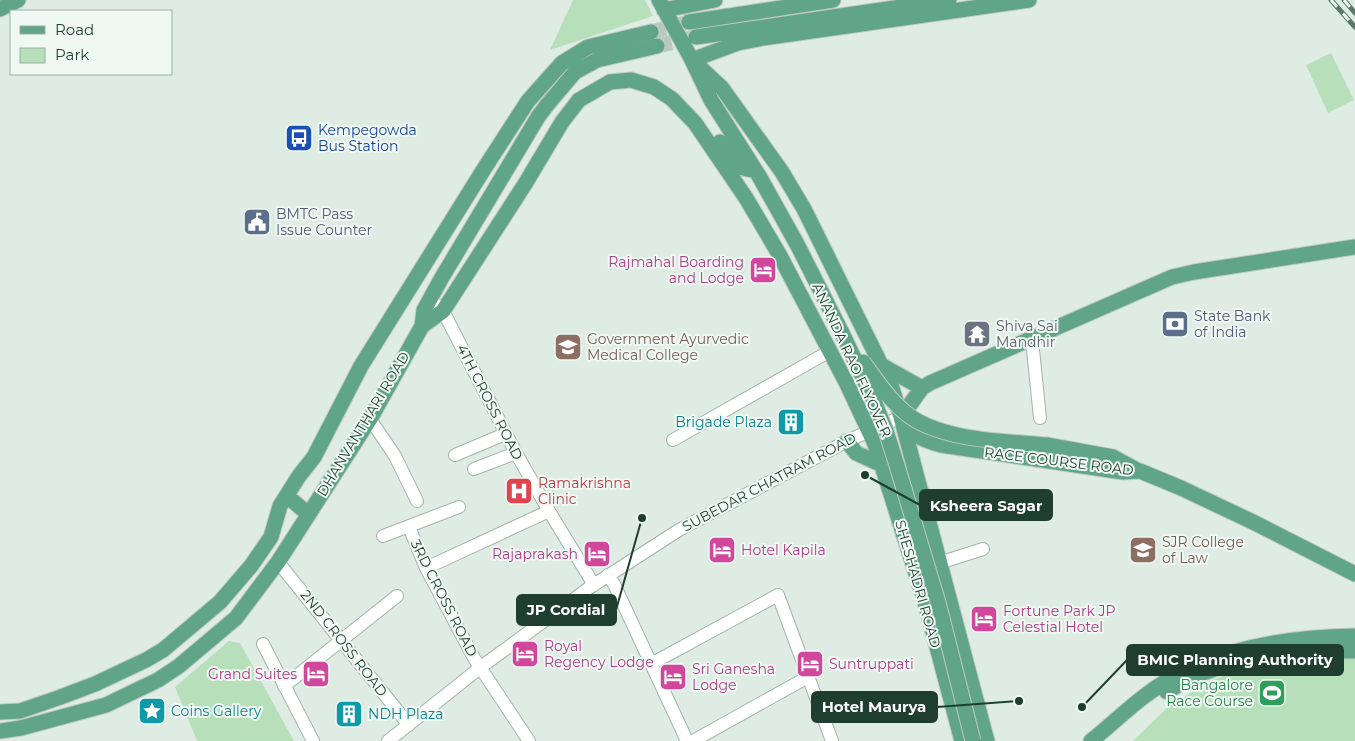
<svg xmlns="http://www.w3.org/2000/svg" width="1355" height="741" font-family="Montserrat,sans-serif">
<rect width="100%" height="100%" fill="#dfece4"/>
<path fill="#b6dfba" d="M573,0H645L653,16L550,50Z
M1331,53L1354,100L1328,113L1306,65Z
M229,641L240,643L294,741H197L175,687Z
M1326,653L1355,655V741H1133L1169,706L1210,681L1258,662Z"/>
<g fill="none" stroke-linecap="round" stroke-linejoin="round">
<path stroke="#b9c9c0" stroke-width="15" stroke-dasharray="15 8" stroke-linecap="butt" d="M651,32L689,22
M657,46L692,38"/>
<g stroke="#a2b4aa" stroke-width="14">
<path id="minor" d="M430,299L443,311L516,453L549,511L594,585
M1032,340L1040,418
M370,419L395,456L417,501
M673,440L830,351
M455,455L505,434
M474,469L516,453
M409,527L426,568L474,658L529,741
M383,536L459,507
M278,562L409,725
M939,563L983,549
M426,568L549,511
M608,575L614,584L687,741
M263,644L313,741
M651,664L778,595L832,741
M284,686L397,596
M388,741L481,667L589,588L679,530L847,441L901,417
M693,741L808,677"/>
</g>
<g stroke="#c0c9c5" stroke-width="17">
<path id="major" d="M659,0L692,60L711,100L759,176L798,246L842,333
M0,9L18,0
M664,10L715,0
M689,22L833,0
M696,37L949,0
M692,60L722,88L782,172L804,209L891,385L901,417L987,741
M692,60L738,43L763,38L1029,0
M720,142C730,157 735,170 755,170
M422,326L443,311L525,184L562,122L579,100L610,82L631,80L654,87L672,99L695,123L746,198L779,254L847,384L875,444L925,602L962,741
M881,365L922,388
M901,417L922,388L930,383L1172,277L1194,272L1355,247
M904,422C912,436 926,441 941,445L1123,472L1140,471L1181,488L1253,522L1355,574
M847,441L856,453L882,465
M1047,445L1113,457L1137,470
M287,496L308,514
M1289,651H1355
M1167,692C1192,675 1223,665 1252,658
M0,712L20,711L58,698L95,684L146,660L163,650L220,602L251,566L271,537L280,506L299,476L314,457L361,366L484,169L528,101L562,63L588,47L651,32
M0,731L21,728L106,705L158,680L179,666L236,618L278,562L370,419L422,326L424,310L441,279L538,117L547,105L575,72L597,60L657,46
M1091,741C1110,726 1127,709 1146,695C1205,649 1283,637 1355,636"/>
</g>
<use href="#minor" stroke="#fff" stroke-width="12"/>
<use href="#major" stroke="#60a587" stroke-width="15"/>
<g stroke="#59796b" stroke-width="5">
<path id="rail" d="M1331,0L1355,27
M1344,0L1355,13"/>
</g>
<use href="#rail" stroke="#f0f8f3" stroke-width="3" stroke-dasharray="9" stroke-linecap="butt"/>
<g stroke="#c0c9c5" stroke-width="17" stroke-linecap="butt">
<path id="major-bridge" d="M842,333L872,396L886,431L899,472L939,606L973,741
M863,362C877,381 891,403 911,417C947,441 1005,441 1047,445"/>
</g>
<use href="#major-bridge" stroke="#60a587" stroke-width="15"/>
</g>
<defs>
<g id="bus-square" transform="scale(1.4375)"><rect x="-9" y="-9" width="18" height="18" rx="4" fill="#1a4fb4" stroke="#f0f8f3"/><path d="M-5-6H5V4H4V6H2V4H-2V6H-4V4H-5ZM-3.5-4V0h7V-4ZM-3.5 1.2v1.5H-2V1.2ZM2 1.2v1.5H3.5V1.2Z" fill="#fff"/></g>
<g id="civic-square" transform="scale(1.4375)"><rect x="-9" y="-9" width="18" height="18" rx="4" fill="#5c6f8a" stroke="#f0f8f3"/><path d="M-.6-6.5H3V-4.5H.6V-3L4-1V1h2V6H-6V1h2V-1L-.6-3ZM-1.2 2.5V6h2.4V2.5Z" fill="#fff"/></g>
<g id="hotel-square" transform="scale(1.4375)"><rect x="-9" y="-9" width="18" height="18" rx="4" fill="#d1479c" stroke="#f0f8f3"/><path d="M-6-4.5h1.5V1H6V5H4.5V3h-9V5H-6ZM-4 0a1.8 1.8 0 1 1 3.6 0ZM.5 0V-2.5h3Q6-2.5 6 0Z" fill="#fff"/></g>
<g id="bank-square" transform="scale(1.4375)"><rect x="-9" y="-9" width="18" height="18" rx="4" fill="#5c6f8a" stroke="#f0f8f3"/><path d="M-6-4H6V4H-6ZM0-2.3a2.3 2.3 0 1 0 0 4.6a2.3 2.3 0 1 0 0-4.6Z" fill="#fff"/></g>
<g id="temple-square" transform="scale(1.4375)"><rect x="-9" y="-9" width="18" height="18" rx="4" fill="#6b7280" stroke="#f0f8f3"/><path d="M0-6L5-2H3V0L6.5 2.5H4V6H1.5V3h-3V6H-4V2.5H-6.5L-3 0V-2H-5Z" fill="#fff"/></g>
<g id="university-square" transform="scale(1.4375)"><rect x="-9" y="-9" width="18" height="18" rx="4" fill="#8d6e63" stroke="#f0f8f3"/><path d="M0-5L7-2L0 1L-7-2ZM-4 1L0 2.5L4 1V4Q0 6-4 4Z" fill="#fff"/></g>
<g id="building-square" transform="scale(1.4375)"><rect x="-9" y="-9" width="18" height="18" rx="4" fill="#0f9aa8" stroke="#f0f8f3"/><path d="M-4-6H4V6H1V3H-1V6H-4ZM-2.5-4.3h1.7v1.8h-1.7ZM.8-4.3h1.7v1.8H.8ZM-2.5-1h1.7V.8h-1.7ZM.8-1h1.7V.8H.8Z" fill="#fff"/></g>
<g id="hospital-square" transform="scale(1.4375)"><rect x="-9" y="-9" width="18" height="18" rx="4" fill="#e0444e" stroke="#f0f8f3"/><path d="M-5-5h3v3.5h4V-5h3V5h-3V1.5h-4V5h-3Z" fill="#fff"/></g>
<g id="stadium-square" transform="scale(1.4375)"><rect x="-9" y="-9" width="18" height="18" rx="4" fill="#2e9e5b" stroke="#f0f8f3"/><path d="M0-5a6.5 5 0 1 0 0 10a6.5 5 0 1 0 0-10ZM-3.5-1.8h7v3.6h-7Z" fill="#fff"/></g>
<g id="sight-square" transform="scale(1.4375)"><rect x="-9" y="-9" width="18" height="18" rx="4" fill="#0f9aa8" stroke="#f0f8f3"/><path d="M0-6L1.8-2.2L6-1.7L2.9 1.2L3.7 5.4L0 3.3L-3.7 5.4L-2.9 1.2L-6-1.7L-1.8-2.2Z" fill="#fff"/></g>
</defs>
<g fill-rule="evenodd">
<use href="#bus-square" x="299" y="138"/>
<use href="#civic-square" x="257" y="222"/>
<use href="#hotel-square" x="763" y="270"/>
<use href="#bank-square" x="1175" y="324"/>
<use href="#temple-square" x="977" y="334"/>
<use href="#university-square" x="568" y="347"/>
<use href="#building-square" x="791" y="422"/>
<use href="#hospital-square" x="519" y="491"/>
<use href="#hotel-square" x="722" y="550"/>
<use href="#university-square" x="1143" y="550"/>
<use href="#hotel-square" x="597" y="554"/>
<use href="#hotel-square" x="984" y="619"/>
<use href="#hotel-square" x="525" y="654"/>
<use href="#hotel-square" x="810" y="664"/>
<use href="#hotel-square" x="316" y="674"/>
<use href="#hotel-square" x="673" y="677"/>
<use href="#stadium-square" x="1272" y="693"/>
<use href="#sight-square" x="152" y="711"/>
<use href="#building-square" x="349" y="714"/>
</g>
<g text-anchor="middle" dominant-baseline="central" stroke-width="4" stroke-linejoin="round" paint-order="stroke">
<g font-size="14" fill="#164399" stroke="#f0f8f3" text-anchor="start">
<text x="318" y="130">Kempegowda<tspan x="318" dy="16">Bus Station</tspan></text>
</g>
<g font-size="14" fill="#4e5e75" stroke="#f0f8f3" text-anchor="start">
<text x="276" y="214">BMTC Pass<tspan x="276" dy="16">Issue Counter</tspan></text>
<text x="1194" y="316">State Bank<tspan x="1194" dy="16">of India</tspan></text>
</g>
<g font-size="14" fill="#b23c85" stroke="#f0f8f3" text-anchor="start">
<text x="744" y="262" text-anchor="end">Rajmahal Boarding<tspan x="744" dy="16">and Lodge</tspan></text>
<text x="741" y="550">Hotel Kapila</text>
<text x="578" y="554" text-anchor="end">Rajaprakash</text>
<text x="1003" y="611">Fortune Park JP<tspan x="1003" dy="16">Celestial Hotel</tspan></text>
<text x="544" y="646">Royal<tspan x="544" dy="16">Regency Lodge</tspan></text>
<text x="829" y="664">Suntruppati</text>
<text x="692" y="669">Sri Ganesha<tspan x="692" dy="16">Lodge</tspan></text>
<text x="297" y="674" text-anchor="end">Grand Suites</text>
</g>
<g font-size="14" fill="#5b616d" stroke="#f0f8f3" text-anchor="start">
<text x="996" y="326">Shiva Sai<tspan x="996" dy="16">Mandhir</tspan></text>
</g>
<g font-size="14" fill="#785e54" stroke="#f0f8f3" text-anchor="start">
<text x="587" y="339">Government Ayurvedic<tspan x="587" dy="16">Medical College</tspan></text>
<text x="1162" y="542">SJR College<tspan x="1162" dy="16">of Law</tspan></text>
</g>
<g font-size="14" fill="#1f3e30" stroke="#f0f8f3">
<text transform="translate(852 360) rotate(65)">ANANDA RAO FLYOVER</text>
<text transform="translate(490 402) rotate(63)">4TH CROSS ROAD</text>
<text transform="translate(363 424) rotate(-59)">DHANVANTHARI ROAD</text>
<text transform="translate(1059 461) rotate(7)">RACE COURSE ROAD</text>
<text transform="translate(769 482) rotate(-28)">SUBEDAR CHATRAM ROAD</text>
<text transform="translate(918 584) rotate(74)">SHESHADRI ROAD</text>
<text transform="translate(444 598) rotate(63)">3RD CROSS ROAD</text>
<text transform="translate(344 643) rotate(52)">2ND CROSS ROAD</text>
</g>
<g font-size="14" fill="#0d838f" stroke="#f0f8f3" text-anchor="start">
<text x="772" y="422" text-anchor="end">Brigade Plaza</text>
<text x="171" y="711">Coins Gallery</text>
<text x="368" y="714">NDH Plaza</text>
</g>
<g font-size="14" fill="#be3a42" stroke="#f0f8f3" text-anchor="start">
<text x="538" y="483">Ramakrishna<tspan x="538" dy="16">Clinic</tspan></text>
</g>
<g font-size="14" fill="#27864d" stroke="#f0f8f3" text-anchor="end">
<text x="1253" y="685">Bangalore<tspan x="1253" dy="16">Race Course</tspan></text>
</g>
</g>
<path fill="none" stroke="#1f3e30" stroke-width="2" d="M865 475L920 505M642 518L616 610M1082 707L1127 660M1019 701L937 707"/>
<g fill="#1f3e30" stroke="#f0f8f3" stroke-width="2">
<circle cx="865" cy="475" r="5"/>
<circle cx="642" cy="518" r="5"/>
<circle cx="1082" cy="707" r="5"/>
<circle cx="1019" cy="701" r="5"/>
</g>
<g fill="#1f3e30" stroke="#1f3e30" stroke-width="2">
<rect x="920" y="490" width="132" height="30" rx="5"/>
<rect x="517" y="595" width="99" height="30" rx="5"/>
<rect x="1127" y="645" width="216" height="30" rx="5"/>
<rect x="812" y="692" width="125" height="30" rx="5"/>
</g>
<g font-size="15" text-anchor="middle" font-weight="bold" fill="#fff">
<text x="986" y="511">Ksheera Sagar</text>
<text x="566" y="615">JP Cordial</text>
<text x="1235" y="665">BMIC Planning Authority</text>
<text x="874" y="712">Hotel Maurya</text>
</g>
<rect x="10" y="10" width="162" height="65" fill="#f0f8f3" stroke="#9caea5"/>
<rect x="20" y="26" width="25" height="8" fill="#60a587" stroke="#9caea5"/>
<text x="55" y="35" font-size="15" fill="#1f3e30">Road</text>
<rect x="20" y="48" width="25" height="15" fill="#b6dfba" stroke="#9caea5"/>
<text x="55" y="60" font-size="15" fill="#1f3e30">Park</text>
</svg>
